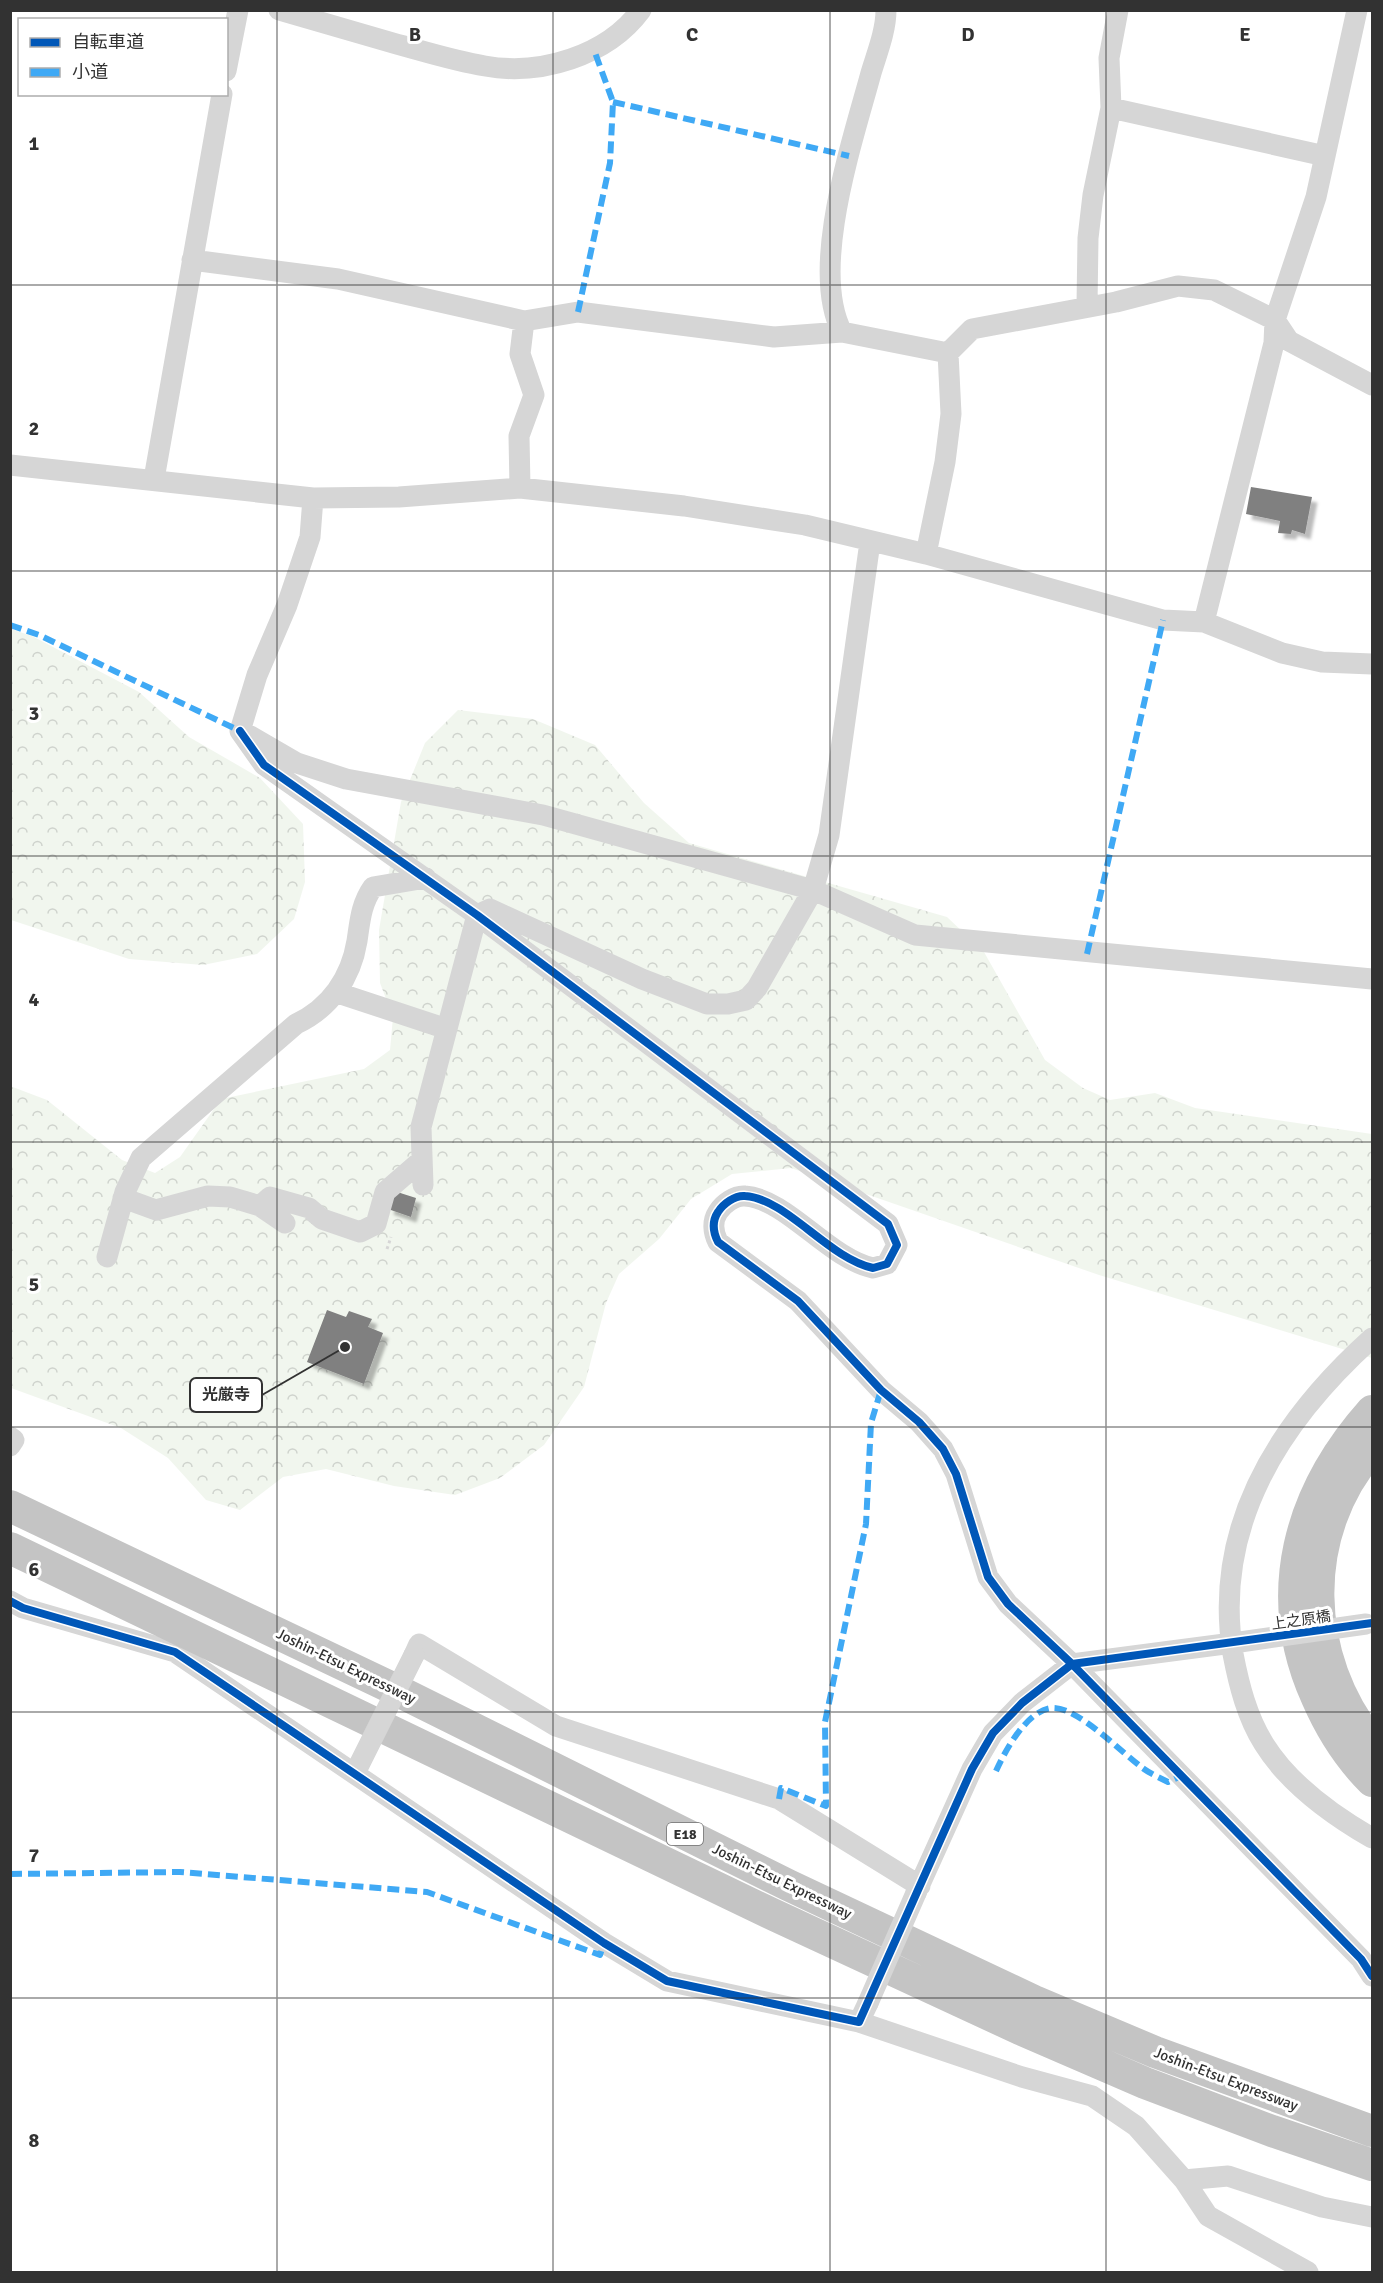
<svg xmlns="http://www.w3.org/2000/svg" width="1383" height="2283" font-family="Signika,'Noto Sans JP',sans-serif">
<defs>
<pattern id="forest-crowns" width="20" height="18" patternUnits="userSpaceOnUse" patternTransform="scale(1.5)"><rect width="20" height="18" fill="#f1f6ee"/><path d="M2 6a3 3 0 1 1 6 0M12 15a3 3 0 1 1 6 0" fill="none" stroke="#cfd3cd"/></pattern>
<filter id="shadow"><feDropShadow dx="5.5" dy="5.5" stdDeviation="1.5" flood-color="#0004"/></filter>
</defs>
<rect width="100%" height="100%" fill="#fff"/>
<path fill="url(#forest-crowns)" d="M11,629L32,636L139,692L189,737L260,778L303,824L305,882L294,919L257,954L203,965L129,959L11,920Z
M458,710L533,719L595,745L644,803L689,843L947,917L984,952L1045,1060L1083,1088L1110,1100L1155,1093L1195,1108L1372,1134V1358L1099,1275L791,1168L732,1174L691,1199L659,1239L619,1274L606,1303L584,1387L544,1445L500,1478L455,1495L394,1486L326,1469L283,1477L240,1510L206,1500L168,1458L121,1428L11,1388L10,1086L47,1100L122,1160L155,1173L180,1157L221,1099L364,1069L390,1050L393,1017L380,983L379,930L401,802L425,743Z"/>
<path fill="#808080" filter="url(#shadow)" d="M1251,487L1312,497L1305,534L1292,530L1291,534L1278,533L1280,521L1246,514Z
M394,1191L416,1198L411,1217L388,1209Z
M327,1310L346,1317L349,1311L372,1319L368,1327L383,1333L364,1384L307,1362Z"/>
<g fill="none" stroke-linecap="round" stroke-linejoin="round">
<path stroke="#d6d6d6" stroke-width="3" stroke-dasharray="3 3" stroke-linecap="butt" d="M387,1249L391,1237"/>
<path stroke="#d6d6d6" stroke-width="21" d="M279,10C317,21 355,32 393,43C423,51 454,61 485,66C540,76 607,56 641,10
M226,71L238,10
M1111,108L1325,156
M192,260L338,279L524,321L578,312L774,337L842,332L948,353
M1087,305L1088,238L1093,195L1111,108L1109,58L1118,10
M842,332C809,269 853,140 871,73C877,53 886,31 886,10
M10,465L313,498L399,497L520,488L684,506L805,525L926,554L1163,620L1204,622L1282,653L1322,662L1372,664
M154,479L222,94
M520,488L519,436L534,395L520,354L524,321
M926,554L945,462L951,414L948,353L972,329L1116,302L1178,286L1214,290L1275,320L1289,341L1372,385
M1204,622L1274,343L1275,320L1316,197L1357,10
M240,731L264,765L477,915L888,1224L897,1245L887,1264L873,1268C828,1258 787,1199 745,1196C735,1195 723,1204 718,1212C712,1221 713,1232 718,1242L798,1301L881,1390L919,1422L943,1449L956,1474L988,1577L1008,1604L1072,1664L1361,1959L1372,1976
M240,731L257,675L287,605L310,537L313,498
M245,733L297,763L346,779L543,815L813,890L915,935L1372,979
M477,915L490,909L642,979L707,1004H728L746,1000L757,988L813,890L829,835L870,542
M341,986L344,995L447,1029
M423,1185L421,1127L477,915
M123,1198L156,1210L208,1196L230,1197L260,1206L285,1223
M260,1206L270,1197L309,1208L322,1219L360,1232L376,1224L385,1192L422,1160
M107,1257L125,1192L141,1158L296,1024C330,1008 351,978 357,941C360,921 361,904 373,887L426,878
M1372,1338C1280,1421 1212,1525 1233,1654C1239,1685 1247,1717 1264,1744C1289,1784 1332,1815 1372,1838
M10,1437L14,1440L10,1446
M10,1601L23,1608L175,1652L604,1943L667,1981L859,2022L868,2003
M414,1655L419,1644L556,1726L779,1799L920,1886
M916,1893L972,1769L993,1733L1022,1703L1072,1664L1240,1642
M859,2022L1022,2077L1092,2096L1136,2126L1184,2180L1208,2216L1308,2272
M1184,2180L1228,2176L1322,2207L1372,2217"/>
<path stroke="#c4c4c4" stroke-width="32" d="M1372,1411C1299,1493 1270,1594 1317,1698C1330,1728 1349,1758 1372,1781
M1372,1449C1298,1533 1303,1659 1372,1743
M10,1506L388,1686L788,1885L1034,2001L1155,2052L1372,2131
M10,1548L772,1914L1020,2029L1145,2083L1272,2131L1372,2165"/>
<path stroke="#d6d6d6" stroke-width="21" d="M1240,1642L1366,1624
M359,1765L414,1655
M868,2003L916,1893"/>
<path stroke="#3fa9f5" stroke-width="6" stroke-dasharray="12 6" stroke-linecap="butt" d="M613,102L849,156
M578,312L610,163L613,102L594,50
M10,625L39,635L240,731
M1087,954L1163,620
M996,1771C1005,1751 1027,1710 1052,1708C1077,1706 1123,1754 1144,1769C1151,1774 1160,1778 1168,1782L1181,1776
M779,1799L781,1788L826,1806L825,1722L866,1524L871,1423L881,1390
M10,1874L180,1872L427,1892L600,1955L604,1943"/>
<g stroke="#fff" stroke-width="11">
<path id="cycleway" d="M240,731L264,765L477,915L888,1224L897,1245L887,1264L873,1268C828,1258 787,1199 745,1196C735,1195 723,1204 718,1212C712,1221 713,1232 718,1242L798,1301L881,1390L919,1422L943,1449L956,1474L988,1577L1008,1604L1072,1664L1361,1959L1372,1976
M10,1601L23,1608L175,1652L604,1943L667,1981L859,2022L972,1769L993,1733L1022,1703L1072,1664L1372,1623"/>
</g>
<use href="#cycleway" stroke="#0057b8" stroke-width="8"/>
</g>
<path fill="none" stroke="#323232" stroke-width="1.5" stroke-opacity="0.55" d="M277,10V2272M553,10V2272M830,10V2272M1106,10V2272M10,285H1372M10,571H1372M10,856H1372M10,1142H1372M10,1427H1372M10,1712H1372M10,1998H1372"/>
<g text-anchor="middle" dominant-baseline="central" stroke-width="6" stroke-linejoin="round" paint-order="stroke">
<rect fill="#fff" stroke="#707070" stroke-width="1.5" x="667" y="1823" width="36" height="22" rx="4.5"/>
<g font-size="14" font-weight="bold" fill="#323232">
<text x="685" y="1834">E18</text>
</g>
<g font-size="15" fill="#323232" stroke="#fff">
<text transform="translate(1301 1620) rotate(-8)">上之原橋</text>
<text transform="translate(346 1666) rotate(26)">Joshin-Etsu Expressway</text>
<text transform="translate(782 1881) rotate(26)">Joshin-Etsu Expressway</text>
<text transform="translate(1226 2079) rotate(21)">Joshin-Etsu Expressway</text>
</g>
</g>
<g font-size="20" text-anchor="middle" font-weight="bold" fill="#323232" stroke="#fff" stroke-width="6" stroke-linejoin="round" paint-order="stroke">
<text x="415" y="41">B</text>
<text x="692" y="41">C</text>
<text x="968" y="41">D</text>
<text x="1245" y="41">E</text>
<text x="34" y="150">1</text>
<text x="34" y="435">2</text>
<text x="34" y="720">3</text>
<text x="34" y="1006">4</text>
<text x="34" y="1291">5</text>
<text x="34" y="1576">6</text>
<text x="34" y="1862">7</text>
<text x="34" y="2147">8</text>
</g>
<path fill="none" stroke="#323232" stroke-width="2" d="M345 1347L262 1395"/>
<circle fill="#323232" stroke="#fff" stroke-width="2" cx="345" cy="1347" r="6"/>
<rect fill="#fff" stroke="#323232" stroke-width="2" x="190" y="1378" width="72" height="34" rx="6"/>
<g font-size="16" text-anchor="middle" font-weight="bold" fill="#323232">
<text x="226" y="1400">光厳寺</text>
</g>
<rect width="1383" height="2283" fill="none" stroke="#323232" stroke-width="24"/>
<rect x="18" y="18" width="210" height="78" fill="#ffffff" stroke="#adadad" stroke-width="1.5"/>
<rect x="30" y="38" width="30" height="9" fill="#0057b8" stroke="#adadad" stroke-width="1.5"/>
<text x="72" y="48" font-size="18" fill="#323232">自転車道</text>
<rect x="30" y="68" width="30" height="9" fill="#3fa9f5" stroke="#adadad" stroke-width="1.5"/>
<text x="72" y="78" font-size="18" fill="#323232">小道</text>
</svg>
